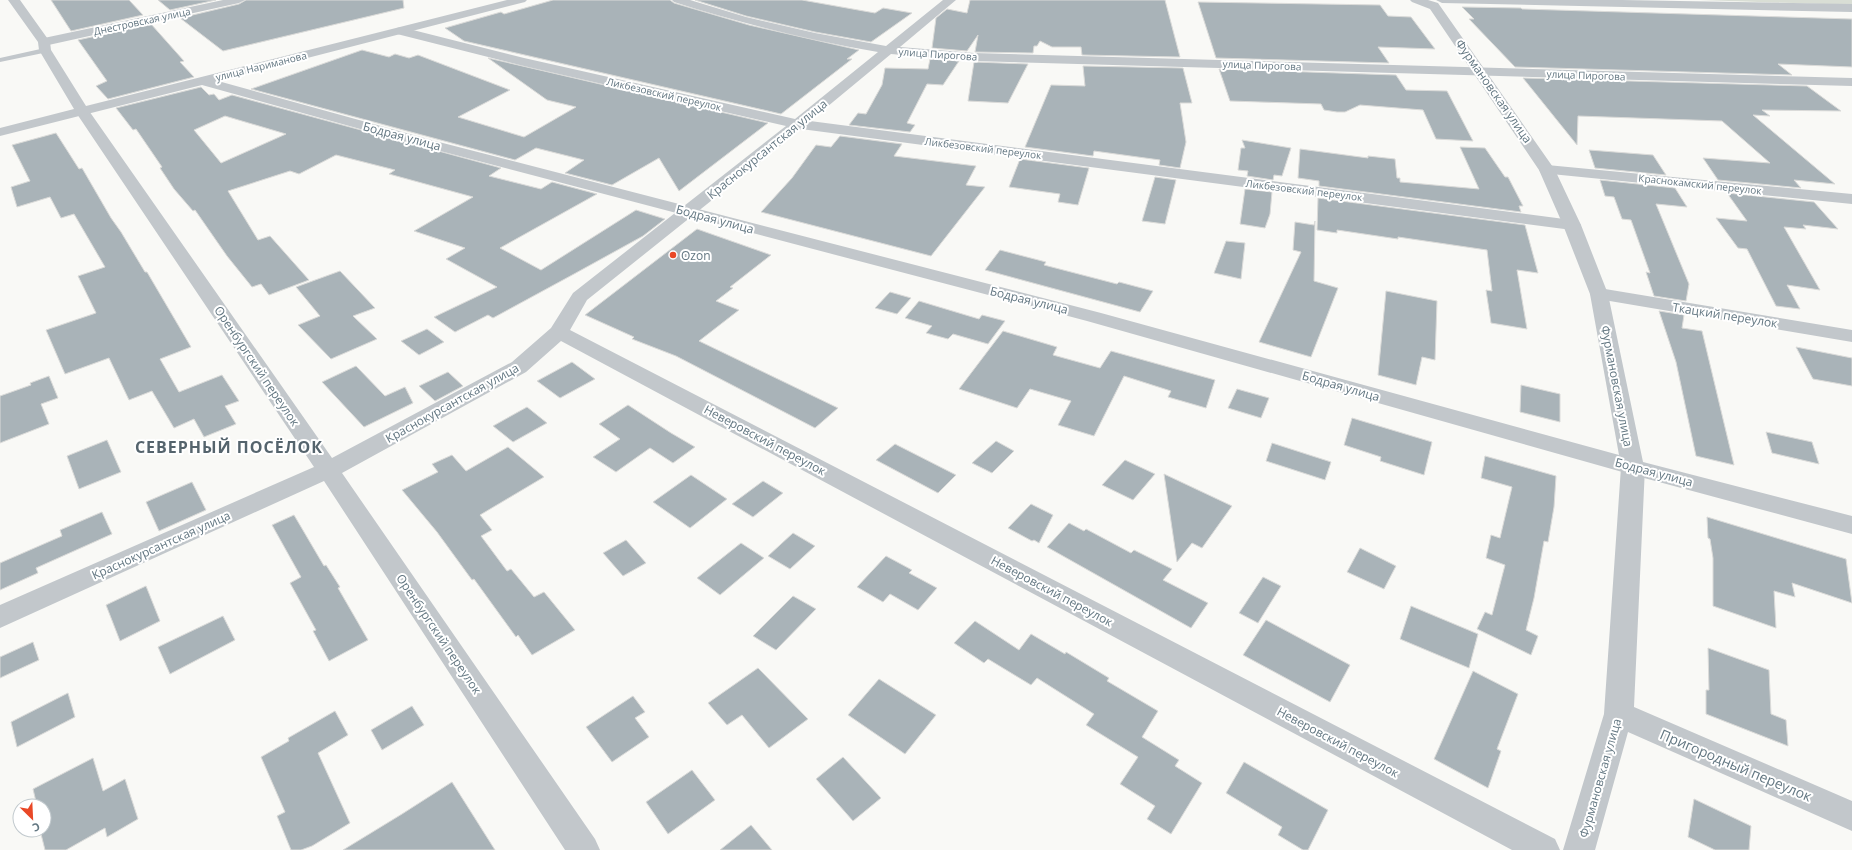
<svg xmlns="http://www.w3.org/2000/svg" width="1852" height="850" font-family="'Open Sans',sans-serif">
<rect width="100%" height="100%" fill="#f9f9f6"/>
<path fill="#d9ded5" d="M1700,0H1852V5Z"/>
<path fill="#a9b3b8" stroke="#dbdbd9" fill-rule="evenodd" d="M51,0H129L143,15L71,31Z
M158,0H216L170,10Z
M246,0H403L404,8L223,51L180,18L239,4Z
M553,0H670L674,3L749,25L859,50L847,59H852L781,114L464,41L445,28L501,12L504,14Z
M695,0H802L875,13L883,8L912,13L871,42L815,32L746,16Z
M970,0H1165L1180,57L1082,55L1081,47H1052L1040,41L1037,46H1034L1033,53L975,52L978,35L967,51L932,48L936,18L947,9L967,13Z
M1198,2L1380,5L1388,16L1411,17L1435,49L1378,47L1389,63L1216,58Z
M1462,7L1521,8L1522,9L1852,19V67L1778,64L1792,75L1515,67L1469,19H1474Z
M151,24L184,61L180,62L194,77L108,99L96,86L107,81L78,40Z
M362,50L389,57L395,54L409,58L418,55L510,90L458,117L524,137L576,107L547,100L488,58L768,123L679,191L659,158L612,185L565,173L584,160L536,148L515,160L251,89Z
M930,59L959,61L943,85L927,84L907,123L915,125L910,132L849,125L858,113L866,114L882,85L885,68L928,69Z
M974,62L1028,64L1008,103L968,101Z
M1083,66L1183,68L1192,103H1180L1186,142L1180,168L1159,165L1160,160L1094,151L1093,156L1025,147L1051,85L1085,86Z
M1219,69L1396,75L1406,90L1447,91L1473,141L1436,139L1423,110L1360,105L1345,112H1337L1324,110L1321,104L1230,101Z
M1523,78L1807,86L1841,111L1762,110L1770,116L1753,115L1835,184L1794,180L1801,188L1718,180L1703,158L1770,163L1722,121L1578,116L1577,145Z
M201,87L209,95L214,94L219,100L232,95L501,168L489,176L541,189L552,182L597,194L500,248L541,270L636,210L665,219L643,236L574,274L493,318L488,315L455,332L434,317L497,287L446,259L465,248L414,231L473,197L389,174L395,170L336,155L299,174L290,171L228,191L258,240L270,236L309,280L269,295L261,284L252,287L227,256L195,210L193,211L174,189L160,168L162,167L136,129L133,130L116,108ZM225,116L286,134L221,163L194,130Z
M56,133L79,169L82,168L111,218L121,232L145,272H147L191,347L160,359L179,392L222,375L239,401L225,406L236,424L204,437L194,419L174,428L152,391L129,400L109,358L65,374L46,330L96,313L78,276L105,267L74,214L61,218L50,197L17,207L11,187L30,181L12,145Z
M840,136L902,144L894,156L976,166L966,185L985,187L931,256L761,212L792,178L816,145L831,147Z
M1242,140L1291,148L1282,176L1274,175L1273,180L1247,176L1248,171L1238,170L1241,148H1245Z
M1460,147L1485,148L1505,177H1508L1523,206H1519L1521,212L1319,186V181L1298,178L1300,149L1368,158V156L1395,159L1397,178H1400V182L1479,189Z
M1589,150L1653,155L1666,175L1595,168Z
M1020,159L1089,168L1078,205L1058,202L1060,194L1009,187Z
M1155,177L1176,180L1165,224L1142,221Z
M1600,180L1675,188L1687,207L1656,204L1689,284L1686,301L1654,296L1646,272L1650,273L1631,220L1622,219L1614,197L1605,196Z
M1245,189L1272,192L1270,214L1265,228L1240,224Z
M1727,193L1814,202L1838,229L1803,225L1806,229L1784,227L1820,290L1787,285L1800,309L1776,306L1747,249L1738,248L1716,218L1747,221Z
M1318,198L1525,225L1538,273L1517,270L1527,329L1491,323L1486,290L1492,291L1487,250L1398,237V239L1337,230V233L1317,230Z
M1315,221L1314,281L1338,288L1311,357L1259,342L1301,252L1293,250L1295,222L1314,225Z
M697,229L771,255L730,287L733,288L716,301L739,310L699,341L838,408L815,428L676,356L632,339L634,337L585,315Z
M1226,241L1245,243L1241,279L1214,273Z
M1000,250L1046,262L1044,265L1117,284L1119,282L1153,291L1140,312L985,270Z
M340,271L375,308L353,316L377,339L331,359L298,325L320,316L296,287Z
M1386,291L1437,301L1435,360L1422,357L1416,385L1378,375Z
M890,292L911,298L897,314L875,308Z
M919,301L979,319L982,315L1005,321L988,344L953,334L948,339L926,333L932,326L905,318Z
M1659,311L1684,315L1682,328L1702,331L1734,465L1696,456L1676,362Z
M427,329L444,342L419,355L401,341Z
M1003,331L1057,347L1053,355L1100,368L1111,351L1215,380L1206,408L1168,397L1171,391L1124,376L1094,436L1058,425L1071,401L1030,389L1017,408L959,389Z
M1796,347L1852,358V386L1813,379Z
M572,362L595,379L560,398L537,381Z
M356,366L385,396L405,387L413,403L364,427L322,382Z
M448,372L463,386L435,401L419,386Z
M49,376L58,398L41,404L49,424L0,443V396L31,385L30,383Z
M1521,385L1560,394V422L1520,412Z
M1237,389L1269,398L1261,418L1228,408Z
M628,405L671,433L695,447L673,463L650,448L616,472L593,457L620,439L599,424Z
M527,407L547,423L513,442L493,426Z
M1352,418L1432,442L1424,475L1380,461L1381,457L1344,445Z
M1766,432L1812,442L1819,464L1772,453Z
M107,440L121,472L79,489L67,456Z
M996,441L1014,451L992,473L972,463Z
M1272,443L1331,462L1325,480L1266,461Z
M895,444L956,475L938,493L876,460Z
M508,447L544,477L480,515L492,530L481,536L507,571L511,569L534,597L544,592L575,630L532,655L518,635L516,637L474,579L472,580L437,532L402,490L438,472L432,464L452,455L466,471Z
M1485,456L1556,476L1554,507L1548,542L1544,541L1534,598L1526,630L1538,636L1531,655L1477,629L1485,612L1492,615L1505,565L1486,558L1491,535L1500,538L1512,487L1481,478Z
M1125,460L1155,474L1133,500L1102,485Z
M1164,474L1232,506L1202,548L1192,543L1177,562Z
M691,475L727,499L690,528L653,502Z
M763,481L783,493L753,517L732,504Z
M192,482L206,510L159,531L146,502Z
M1031,504L1053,515L1039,543L1034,540L1032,541L1008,528Z
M102,512L112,534L36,568L38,573L0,590V563L62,536L60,530Z
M294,515L324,566L326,565L340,587L338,588L368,640L329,661L313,631L316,630L290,583L301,577L272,525Z
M1707,517L1846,559L1852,603L1792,583L1795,597L1774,591L1776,628L1713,606V558L1710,539L1708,538Z
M1069,523L1084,531L1086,529L1131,553L1134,550L1172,569L1163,580L1208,603L1191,628L1047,547Z
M793,533L815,546L790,569L768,556Z
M626,540L646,563L623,576L603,553Z
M741,543L764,558L720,595L697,578Z
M1360,548L1396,566L1384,589L1347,572Z
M886,556L912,570L909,573L937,588L918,610L890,594L883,602L857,587Z
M1263,577L1281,586L1258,623L1239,613Z
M146,586L160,621L120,641L106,605Z
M793,596L816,609L776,650L753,636Z
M1411,606L1478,634L1469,668L1400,639Z
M223,616L235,640L170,674L158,647Z
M1266,620L1350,665L1330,702L1243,655Z
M975,621L1019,650L1031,634L1065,654L1066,652L1109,678L1107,681L1158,711L1142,737L1179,760L1175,766L1202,783L1171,834L1147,819L1155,806L1120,784L1138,757L1086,725L1094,714L1037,678L1031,685L988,659L984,663L954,643Z
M33,642L39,660L0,678V657Z
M1708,648L1769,670L1771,714L1786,720L1788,746L1706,714V690H1709Z
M758,668L808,719L769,748L742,715L727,725L708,703Z
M1473,671L1518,694L1497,749L1501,751L1488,788L1434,759Z
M879,679L936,715L905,754L848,715Z
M68,693L75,717L17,747L11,722Z
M633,696L645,712L635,718L649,737L612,762L586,727Z
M412,706L424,725L382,750L371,730Z
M335,711L348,735L318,753L350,823L312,846L301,850H291L277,816L285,812L261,757L289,741L288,738Z
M843,757L881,798L853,821L816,779Z
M93,758L103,791L125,779L138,819L107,837L105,828L66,850H45L40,830H44V806H37L33,789Z
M1244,762L1328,810L1308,850H1303L1278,835L1282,827L1226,793Z
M692,770L715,800L668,834L646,802Z
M452,782L495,850H343L402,814Z
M1694,799L1751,826L1749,850H1715L1688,837Z
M751,825L772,850H720Z"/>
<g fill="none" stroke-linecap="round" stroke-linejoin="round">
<path fill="#c2c7cb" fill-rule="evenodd" d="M45,48H48V52L0,62V58Z"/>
<path fill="#c2c7cb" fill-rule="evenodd" d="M223,0H245L239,3L44,46L38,42L44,38Z
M672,0H690L746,17L815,33L886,46L943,0H956L900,47L974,53L1852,78V86L974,61L891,54L810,121L1572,220L1578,221L1581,225L1578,229L1572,230L801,129L587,300L570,330L1555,839L1560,850H1512L561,341L526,372L342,473L595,839L600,850H565L324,481L0,628V605L314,467L75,111L77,108H87L332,458L512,362L551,328L573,293L786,126L524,66L397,34L395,31L397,28L401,27L524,58L795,119L878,52C808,40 741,23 674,2Z
M1436,0H1622L1852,4V12L1442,3Z
M1547,165L1852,194V204L1541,173L1539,170L1541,167Z
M1599,288L1852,330V342L1592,298L1590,294L1592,290Z
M1633,459L1641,461L1645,467L1634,707L1852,801V831L1628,732L1595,850H1563L1604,714L1621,467L1625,461Z"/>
<path fill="#c2c7cb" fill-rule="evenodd" d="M8,0H20L50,42L51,50L86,106L507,0H527L525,2L218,81L435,141L1101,313L1619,455L1590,294L1563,225L1539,170L1430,9L1412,2L1410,0H1428L1438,3L1555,170L1581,225L1608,294L1643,462L1852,516V534L1633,475L1087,321L425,147L202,85L0,136V128L74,109L39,50L38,42Z"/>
</g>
<circle fill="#e94827" stroke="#fff" stroke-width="1.5" cx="673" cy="255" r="4"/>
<g text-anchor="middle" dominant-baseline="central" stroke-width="4" stroke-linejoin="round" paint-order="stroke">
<g font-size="10" fill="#637782" stroke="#fff">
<text transform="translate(142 21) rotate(-12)">Днестровская улица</text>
<text transform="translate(938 54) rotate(4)">улица Пирогова</text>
<text transform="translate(1262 65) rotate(2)">улица Пирогова</text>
<text transform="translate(261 66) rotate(-14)">улица Нариманова</text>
<text transform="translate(1586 75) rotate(2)">улица Пирогова</text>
<text transform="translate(664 94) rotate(13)">Ликбезовский переулок</text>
<text transform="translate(983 148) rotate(7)">Ликбезовский переулок</text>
<text transform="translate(1700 184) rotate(6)">Краснокамский переулок</text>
<text transform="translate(1304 190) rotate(7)">Ликбезовский переулок</text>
</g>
<g font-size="12" fill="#637782" stroke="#fff">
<text transform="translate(1494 91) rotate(55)">Фурмановская улица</text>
<text transform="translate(402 136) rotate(15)">Бодрая улица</text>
<text transform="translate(767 149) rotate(-39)">Краснокурсантская улица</text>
<text transform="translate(715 219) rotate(15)">Бодрая улица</text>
<text transform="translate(1029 300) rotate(14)">Бодрая улица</text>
<text transform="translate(1725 315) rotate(9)">Ткацкий переулок</text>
<text transform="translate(257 366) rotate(56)">Оренбургский переулок</text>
<text transform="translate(1341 386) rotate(16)">Бодрая улица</text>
<text transform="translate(1617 386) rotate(79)">Фурмановская улица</text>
<text transform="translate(452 403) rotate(-29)">Краснокурсантская улица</text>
<text transform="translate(765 440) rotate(28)">Неверовский переулок</text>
<text transform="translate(1654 472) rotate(15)">Бодрая улица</text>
<text transform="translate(161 545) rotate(-24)">Краснокурсантская улица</text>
<text transform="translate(1052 591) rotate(28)">Неверовский переулок</text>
<text transform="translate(439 634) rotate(56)">Оренбургский переулок</text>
<text transform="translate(1338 742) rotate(28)">Неверовский переулок</text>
<text transform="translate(1600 778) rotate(-74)">Фурмановская улица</text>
</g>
<g font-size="12" fill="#637782" stroke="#fff" text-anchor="start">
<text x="681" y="255">Ozon</text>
</g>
<g font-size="14" fill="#637782" stroke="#fff">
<text transform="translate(1736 765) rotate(23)">Пригородный переулок</text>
</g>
<g font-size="16" font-weight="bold" letter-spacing="1" fill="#55646d" stroke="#fff">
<text x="229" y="447">СЕВЕРНЫЙ ПОСЁЛОК</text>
</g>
</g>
<g transform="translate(32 818) rotate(156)"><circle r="19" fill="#ffffff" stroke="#c1c9cd"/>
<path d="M0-3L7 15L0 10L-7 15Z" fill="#e94827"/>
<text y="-6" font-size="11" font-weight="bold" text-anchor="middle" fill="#637782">С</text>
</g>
</svg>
